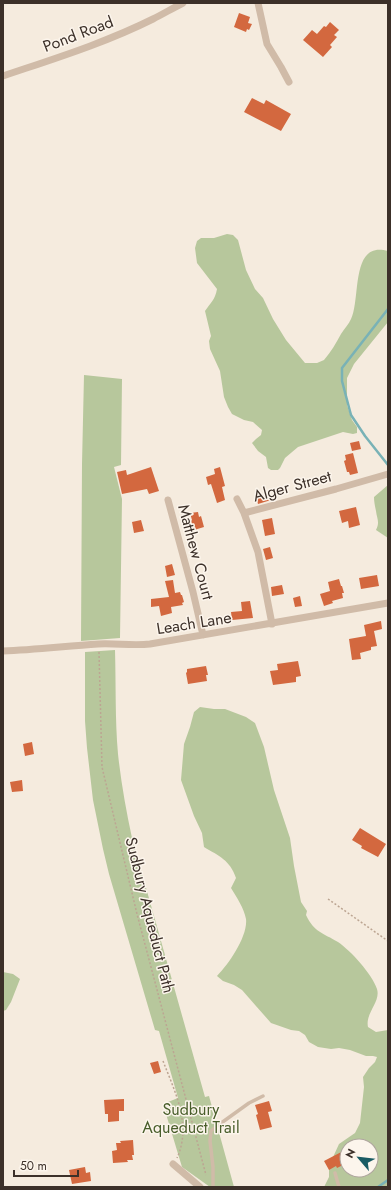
<svg xmlns="http://www.w3.org/2000/svg" width="391" height="1190" font-family="Jost,sans-serif">
<rect width="100%" height="100%" fill="#f5ebde"/>
<path fill="#b7c79c" fill-rule="evenodd" d="M227,234L233,235L238,240L246,270L255,289L263,298L273,319L286,340L305,363H317L324,360C331,352 336,343 341,334C344,329 349,324 351,319C361,299 350,240 388,251V322L354,364L347,378V405L352,420L357,427V433L353,434L343,432L298,447L285,458L280,468L278,470H271L268,468L266,457L258,451L252,443L256,439L261,435L262,430L253,422L244,420L232,414L228,407L224,397L220,371L210,349L209,341L211,336L205,311C211,302 215,300 217,289L197,263L195,248L197,241L201,238H214Z
M84,375L122,379L121,465L114,467L122,499L120,638L81,641L82,464Z
M388,485V538L376,530C380,522 377,519 376,511C375,506 374,502 374,497Z
M115,650C116,685 115,719 118,754C121,782 126,810 132,838L205,1097L209,1096L234,1187H210L182,1167L163,1104L178,1098L159,1031L155,1030L109,874L103,849L93,800L87,748L85,721V652Z
M200,707L214,709H225L246,717L255,723L264,747L274,790L290,838L294,866L301,902L307,911L306,915C314,932 323,933 338,942C351,951 372,974 377,989C381,1002 365,1013 368,1027L376,1032L388,1030V1166L387,1179L388,1187H324L329,1177V1166L339,1144L355,1133L360,1123L364,1087L363,1077L369,1068L375,1062L377,1057L373,1056H366L350,1050L339,1048L331,1049L318,1047L309,1042L305,1035L299,1031L291,1030L271,1023L242,990L234,985L223,981L217,976C229,964 248,936 246,919C244,908 237,898 231,888L236,878C230,860 219,856 204,847L202,833L194,816L181,780L184,744L190,727L194,712ZM347,1146H371V1170H347Z
M3,972L13,974L20,979L11,1002L6,1010L3,1011Z"/>
<g fill="none" stroke-linecap="round" stroke-linejoin="round">
<path stroke="#79b2b6" stroke-width="2.5" d="M388,309L342,368V381L351,415L365,436L388,465
M378,1187L388,1180"/>
</g>
<path fill="#d3683f" d="M239,13L250,17L248,23L252,24L249,30L247,29L246,32L234,27Z
M330,22L339,30L334,35L337,37L330,45L332,47L323,57L303,40L312,30L317,34L324,26L326,27Z
M252,98L264,104L266,100L291,114L281,131L244,112Z
M359,441L361,449L352,451L350,443Z
M353,453L358,473L350,475L349,472H347L344,461L346,460L345,455Z
M151,467L159,491L149,494L147,489L122,494L117,472L126,470L127,475Z
M220,467L225,486L222,487L225,500L217,503L211,484L208,485L206,477L215,474L214,469Z
M269,494L271,500L258,504L256,497Z
M356,507L360,525L349,528L348,521L342,523L339,511Z
M198,512L199,517L201,516L204,527L194,530L191,521L192,520L190,513Z
M272,518L275,534L265,536L262,520Z
M141,520L144,531L134,533L132,522Z
M270,547L273,558L266,560L263,549Z
M172,564L175,575L167,577L165,566Z
M377,575L379,586L361,589L359,578Z
M339,579L341,586H342L344,593H342L343,598L332,601L333,603L324,606L320,594L330,591L328,582Z
M173,580L175,593L180,592L181,595H182L184,602L182,603L183,605L171,607L172,613L161,616L159,606L151,607V599L169,597L165,581Z
M282,585L284,594L272,596L271,587Z
M300,596L302,606L295,607L293,598Z
M250,601L253,618L232,620L231,612L242,611L241,602Z
M381,621L382,629L374,631L377,646L371,647V650L360,653L361,659L352,660L349,639L366,636L364,625Z
M298,661L301,676L296,677V682L273,685L270,671L278,670L277,664Z
M206,666L208,675H206L207,681L188,684L186,673L187,672V669Z
M32,742L34,754L25,756L23,744Z
M22,780L23,791L12,792L10,782Z
M360,828L386,844L378,857L361,848L362,846L352,840Z
M158,1061L161,1072L154,1074L150,1063Z
M124,1099V1111H119V1121L108,1122V1114H105L104,1100Z
M269,1101L272,1111L268,1112L272,1127L260,1130L256,1115L258,1114L255,1105Z
M133,1140L134,1155H132L133,1160H127L128,1162L113,1163L112,1151L117,1150L116,1143H121L120,1141Z
M347,1149V1163L337,1168L336,1166L329,1170L324,1161Z
M85,1167L86,1173L90,1172L91,1181L72,1184L69,1170Z"/>
<g fill="none" stroke-linecap="round" stroke-linejoin="round">
<path stroke="#bca592" stroke-width="1.5" stroke-dasharray="2 2" stroke-linecap="butt" d="M99,652L102,767L137,914L206,1175
M328,899L388,941
M163,1061C175,1092 192,1125 177,1158"/>
<path stroke="#d0bba8" stroke-width="3.5" d="M335,1173L339,1187
M213,1187V1167L210,1141L211,1131L217,1126L249,1103L263,1096"/>
<path stroke="#d0bba8" stroke-width="7" d="M258,3L267,44L281,67L289,82
M3,76C53,59 105,43 153,19C163,14 173,8 183,3
M237,499L244,513L258,552L272,624
M168,500L193,592L203,635
M244,513L336,489L388,474
M3,651C35,650 66,646 98,644C115,643 133,646 150,644L388,603
M173,1164L200,1187"/>
</g>
<g text-anchor="middle" dominant-baseline="central" stroke-width="3" stroke-linejoin="round" paint-order="stroke">
<g font-size="16" fill="#3c3029" stroke="#fcf5ec">
<text transform="translate(78 34) rotate(-21)">Pond Road</text>
<text transform="translate(292 486) rotate(-15)">Alger Street</text>
<text transform="translate(196 552) rotate(75)">Matthew Court</text>
<text transform="translate(194 623) rotate(-9)">Leach Lane</text>
<text transform="translate(150 915) rotate(76)">Sudbury Aqueduct Path</text>
</g>
<g font-size="16" fill="#485d2a" stroke="#fcf5ec">
<text x="191" y="1109">Sudbury<tspan x="191" dy="18">Aqueduct Trail</tspan></text>
</g>
</g>
<rect width="391" height="1190" fill="none" stroke="#3c3029" stroke-width="8"/>
<g transform="translate(359 1158) rotate(298)"><circle r="19" fill="#fcf5ec" stroke="#afa69e"/>
<path d="M0-3L7 15L0 10L-7 15Z" fill="#195b63"/>
<text y="-6" font-size="11" font-weight="bold" text-anchor="middle" fill="#3c3029">N</text>
</g>
<path d="M14 1170v6h64v-6" fill="none" stroke="#3c3029" stroke-width="2"/>
<text x="20" y="1170" font-size="12" fill="#3c3029" stroke="#fcf5ec" stroke-width="3" paint-order="stroke">50 m</text>
</svg>
